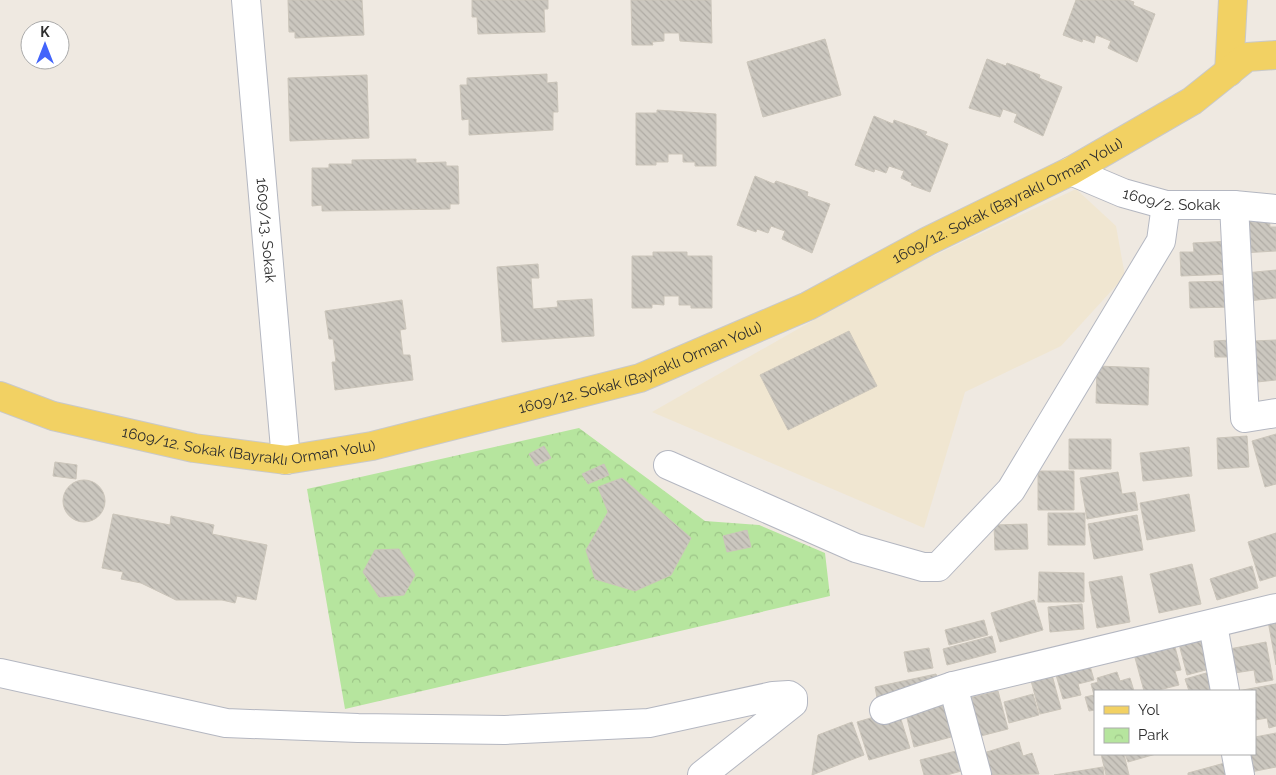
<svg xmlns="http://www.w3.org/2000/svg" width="1276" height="775" font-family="Raleway,sans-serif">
<defs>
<pattern id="park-crowns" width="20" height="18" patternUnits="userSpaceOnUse" patternTransform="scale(1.25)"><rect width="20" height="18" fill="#b6e59e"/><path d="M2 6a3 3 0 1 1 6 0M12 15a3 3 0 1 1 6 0" fill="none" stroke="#9dc588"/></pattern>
<pattern id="building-back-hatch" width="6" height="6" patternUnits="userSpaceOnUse" patternTransform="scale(1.25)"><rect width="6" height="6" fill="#cbc7bf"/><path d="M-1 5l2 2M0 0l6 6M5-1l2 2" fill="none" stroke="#afaba4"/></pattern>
</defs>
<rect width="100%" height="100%" fill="#efe9e1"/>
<path fill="#f0e6d1" d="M1076,189L1116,226L1125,276L1061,346L965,392L924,528L652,412L891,276Z"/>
<path fill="url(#park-crowns)" d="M579,428L705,521L759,525L825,553L830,596L345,709L307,489Z"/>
<path fill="url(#building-back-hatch)" stroke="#cbc5ba" d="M288,0H362L364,35L295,38V32H289Z
M472,0H548V9H544L545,32L478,34L477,17H472Z
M631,0H711L712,43L680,41L679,33H664V41L652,42L653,45H632Z
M1076,0H1128L1134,2L1133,5L1155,14L1137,62L1108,48L1111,41L1096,35L1094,43L1083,39L1082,42L1063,35Z
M825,39L841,95L763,117L747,62Z
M987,59L1006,66L1007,63L1040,75L1039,78L1062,87L1043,136L1014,122L1017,114L1003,109L1000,117L969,108Z
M547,74V83L557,82L558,112H553V130L469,135V119L462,120L460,85H467V78Z
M367,75L369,138L290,141L288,78Z
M657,110L716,114V166H695V162H683V154H668V162H656V165H636V113H657Z
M874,116L893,124L894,120L927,132L925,135L948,144L930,192L911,185L912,183L901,178L904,171L889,166L886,173L875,169L874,172L855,165Z
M416,159V163L446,162V166H458L459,204H450V209L322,211V205L312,206V168H329V164H352V160Z
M755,176L774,184L776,181L808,192L807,196L830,204L812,253L782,239L785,231L771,226L768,233L757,229L756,232L737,225Z
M1269,215L1270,227H1276V251L1242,253L1240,216Z
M1231,241L1232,274L1181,276L1180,252H1194L1193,243Z
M653,252H687V256H712V308H691V305H679V296H664V305L652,304V308H632V256H653Z
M538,264L539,278H531L533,309L558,307L557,301L592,299L594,336L502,342L497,267Z
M1276,270V298L1248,301L1245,273Z
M1232,281L1233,307L1190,308L1189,282Z
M402,300L406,329L400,330L403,355H410L413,380L335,390L332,362H336L333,339H329L325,311Z
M849,331L877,386L788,430L760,375Z
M1231,340V357H1215L1214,341Z
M1276,340V380L1257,382L1253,341Z
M1097,366L1149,368L1148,405L1096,403Z
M1276,434V484L1265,487L1252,441Z
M1247,436L1249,467L1218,469L1217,438Z
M1069,439H1111V469H1069Z
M544,446L551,458L536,466L529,454Z
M1189,447L1192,476L1143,481L1140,453Z
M55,462L77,465L76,479L53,476Z
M604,464L609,475L588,484L582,474Z
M1038,471H1074V510H1038Z
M1118,472L1122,494L1135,492L1138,510L1087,519L1080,478Z
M622,478L691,538L671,575L635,591L595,579L586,550L608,512L598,487Z
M63 501a21 21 0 1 1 42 0a21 21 0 1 1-42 0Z
M1189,494L1195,531L1147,540L1140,503Z
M1048,513H1085V545H1048Z
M113,514L170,525L171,516L214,525L212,534L267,545L256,600L237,596L235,603L222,600H176L141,583L121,579L123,572L102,568Z
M1137,515L1143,550L1094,559L1088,524Z
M1027,524L1028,549L995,550L994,525Z
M747,530L751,547L727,552L723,536Z
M1276,533V576L1260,581L1248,542Z
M399,549L415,575L404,595L379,597L363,572L375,550Z
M1192,564L1201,604L1159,613L1150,574Z
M1252,566L1258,588L1217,600L1210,579Z
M1039,572L1084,573V602H1038Z
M1122,576L1130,622L1097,628L1089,582Z
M1034,600L1043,630L1000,642L991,613Z
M1082,604L1084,629L1050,632L1048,607Z
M984,620L988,635L949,645L945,630Z
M1276,620V665L1268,621Z
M1208,632L1217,667L1187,675L1178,640Z
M992,636L996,652L947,665L943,649Z
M1266,642L1273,680L1256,683L1254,670L1228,674L1224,650Z
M1174,643L1181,670L1175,671L1179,685L1155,691H1144L1134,654Z
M929,648L933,668L908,672L904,652Z
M1088,659L1094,680L1078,684L1081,695L1063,699L1054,668Z
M1217,670L1223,691H1189L1185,679Z
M1051,671L1061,709L1040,714L1030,677Z
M1117,672L1120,681L1130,678L1134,691H1095V710L1089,711L1085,697L1094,695L1091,684L1098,682L1097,678Z
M936,674L940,689L878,703L875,687Z
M1276,684V726L1269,728L1267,718L1255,720V691H1237Z
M998,691L1008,729L969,739L960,700Z
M1033,694L1039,715L1009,723L1004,702Z
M946,700L955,736L914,747L905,710Z
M898,710L910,748L869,760L857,722Z
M852,722L864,755L812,775L818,735Z
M1276,733V767L1251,772L1247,754H1255V737Z
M1019,742L1023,756L1032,753L1039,774L984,775L977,755Z
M960,750L965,770L947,775H924L920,760Z
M1101,754H1124L1129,775H1106Z
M1125,754H1156L1128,762Z
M1232,761L1236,775H1188V773Z
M1103,767L1104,775H1054Z"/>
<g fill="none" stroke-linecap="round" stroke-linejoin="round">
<g stroke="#b4b7c1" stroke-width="30">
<g id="minor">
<path id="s1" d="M246,0L286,460"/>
<path id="s2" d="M1071,171L1123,193L1166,205H1234L1276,209"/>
<path d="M1234,205L1245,418L1276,413"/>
<path d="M668,465L856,548L923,567H938L1011,490L1161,241L1166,205"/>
<path d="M1213,625L1225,691"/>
<path d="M0,673L226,723L358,728L505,730L649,723L773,696L789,695L793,698V703L702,775"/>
<path d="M953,686L977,775"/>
<path d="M884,710L953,686L1276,608"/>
<path d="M1236,754L1240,775"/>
</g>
</g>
<g stroke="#c9c9c9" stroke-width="30">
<g id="major">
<path d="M1229,72L1233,0"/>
<path id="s3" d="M0,396L53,416L194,448L286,460L372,446L640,378L808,306L928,241L1071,171L1192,101L1247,57L1276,55"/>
</g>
</g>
<use href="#minor" stroke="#fff" stroke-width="28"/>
<use href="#major" stroke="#f2d163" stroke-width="28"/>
</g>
<g text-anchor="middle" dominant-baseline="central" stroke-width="4" stroke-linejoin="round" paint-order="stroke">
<g font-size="15" fill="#2e2e2e" stroke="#fff">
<text stroke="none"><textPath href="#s2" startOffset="106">1609/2. Sokak</textPath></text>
<text stroke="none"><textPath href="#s3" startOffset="1066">1609/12. Sokak (Bayraklı Orman Yolu)</textPath></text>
<text stroke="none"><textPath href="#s1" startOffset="231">1609/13. Sokak</textPath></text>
<text stroke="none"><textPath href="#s3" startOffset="661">1609/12. Sokak (Bayraklı Orman Yolu)</textPath></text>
<text stroke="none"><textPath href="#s3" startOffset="256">1609/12. Sokak (Bayraklı Orman Yolu)</textPath></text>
</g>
</g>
<rect x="1094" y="690" width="162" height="65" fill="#ffffff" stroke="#ababab"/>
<rect x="1104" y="706" width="25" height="8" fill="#f2d163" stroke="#ababab"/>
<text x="1138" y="715" font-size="15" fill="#2e2e2e">Yol</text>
<rect x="1104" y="728" width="25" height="15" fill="url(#park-crowns)" stroke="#ababab"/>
<text x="1138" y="740" font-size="15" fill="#2e2e2e">Park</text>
<g transform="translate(45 45)"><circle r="24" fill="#ffffff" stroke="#ababab"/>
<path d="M0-4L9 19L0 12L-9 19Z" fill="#4264fb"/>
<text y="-8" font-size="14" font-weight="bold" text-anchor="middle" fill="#2e2e2e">K</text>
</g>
</svg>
